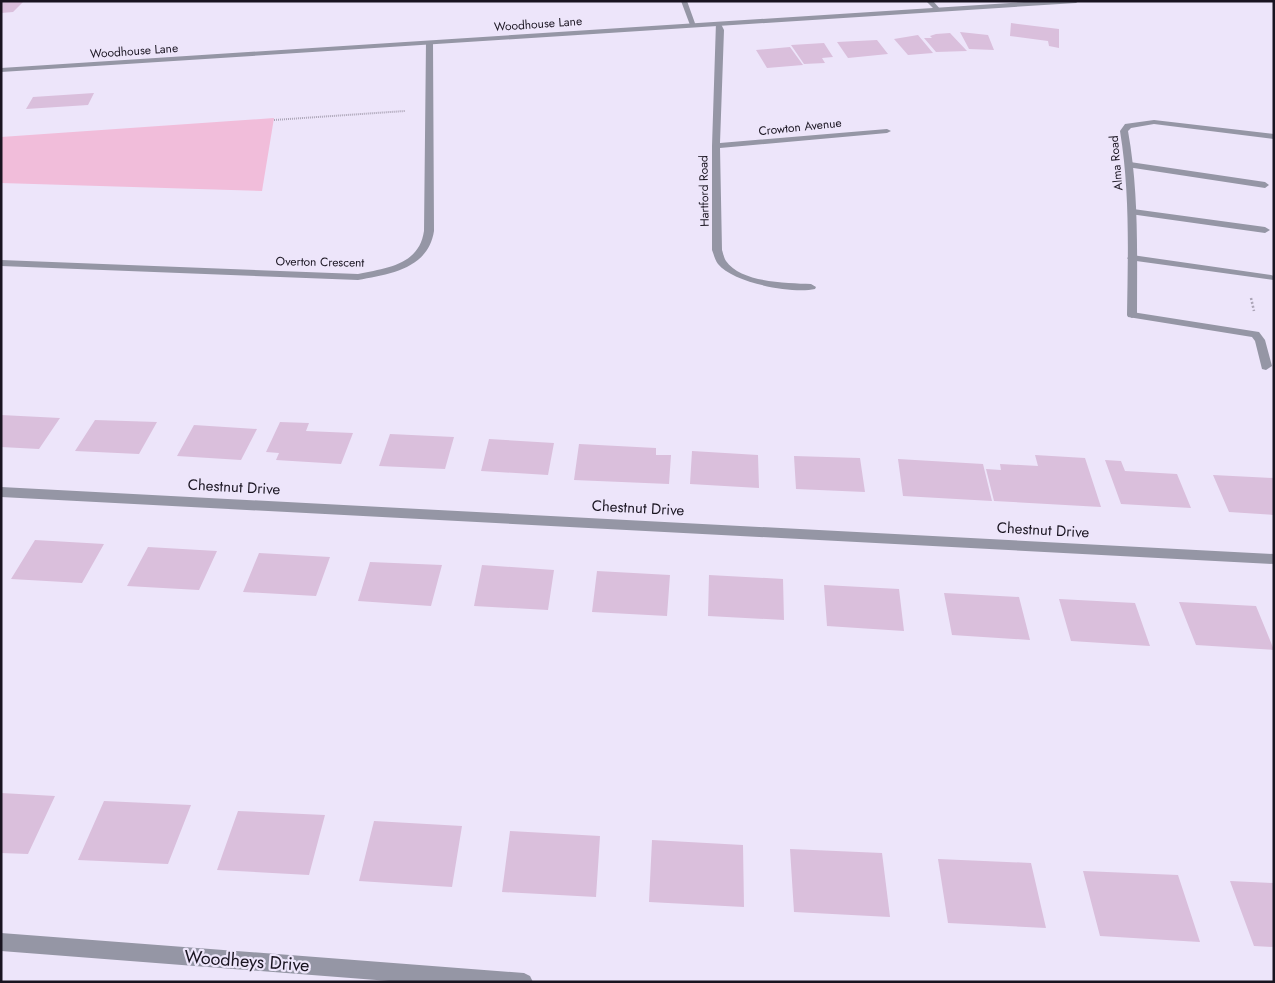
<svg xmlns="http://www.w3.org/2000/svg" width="1275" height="983" font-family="Jost,sans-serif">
<rect width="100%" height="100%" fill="#ede5fa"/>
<path fill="#f1bdda" d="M274,118L262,191L1,183V137Z"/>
<path fill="#dabfdc" d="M1,1H24L13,12L1,13Z
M1011,23L1059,29V48L1049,46L1048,41L1010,36Z
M960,32L988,35L994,50L969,49Z
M950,33L967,51L936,52L924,38H932L930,36L936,34Z
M918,35L933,53L908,55L894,39Z
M877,40L888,54L848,58L837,42Z
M824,43L833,57L822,58L825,63L804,64L791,45Z
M790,47L803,65L767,68L756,50Z
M94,93L88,105L26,109L33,97Z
M1,415L60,418L39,449L1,447Z
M95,420L157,422L139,454L75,451Z
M280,422L309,423L306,431L353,433L341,464L276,460L279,453L266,452Z
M194,425L257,429L241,460L177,456Z
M390,434L454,437L445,469L379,466Z
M489,439L554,443L548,475L481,471Z
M579,444L656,448V455H671L669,484L574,480Z
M692,451L758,455L759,488L690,484Z
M1035,455L1085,458L1101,507L994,501L986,469L1001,470L1000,464L1038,466Z
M794,456L860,458L865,492L796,489Z
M898,459L983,464L992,501L903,496Z
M1105,460L1121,461L1125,471L1177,474L1191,508L1121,504Z
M1213,475L1274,478V515L1229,512Z
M35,540L104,544L82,583L11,579Z
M148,547L217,551L199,590L127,586Z
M259,553L330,557L316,596L243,592Z
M370,562L442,565L431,606L358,601Z
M482,565L554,570L548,610L474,606Z
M597,571L670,575L667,616L592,612Z
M709,575L783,579L784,620L708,616Z
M824,585L899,589L904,631L827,626Z
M944,593L1019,597L1030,640L952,635Z
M1059,599L1135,603L1150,646L1071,641Z
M1179,602L1256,606L1274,650L1196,645Z
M1,793L55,796L28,854L1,853Z
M104,801L191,805L168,864L78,860Z
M238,811L325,815L309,875L217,870Z
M374,821L462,826L452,887L359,881Z
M510,831L600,836L596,897L502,892Z
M652,840L743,845L744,907L649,902Z
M790,849L882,853L890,917L794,912Z
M938,859L1031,863L1046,928L948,923Z
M1083,871L1178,875L1200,942L1100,936Z
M1230,881L1274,883V947L1254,946Z"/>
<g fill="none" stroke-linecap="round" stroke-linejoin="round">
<path stroke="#aca5b7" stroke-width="2" stroke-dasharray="1 1" stroke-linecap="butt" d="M274,120L405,111"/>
<path stroke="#aca5b7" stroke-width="2.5" stroke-dasharray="2 2" stroke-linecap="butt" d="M1251,298L1254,311"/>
<path fill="#9596a5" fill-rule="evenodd" d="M1130,162L1265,182L1269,185L1265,188L1127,167L1126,165Z
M1133,209L1265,227L1270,230L1265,233L1130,214V210Z
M1132,255L1271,275L1274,276V280L1129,260L1127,258Z
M1132,312L1259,332L1265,340L1272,366L1266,370L1262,369L1255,341L1252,337L1128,317L1127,315L1128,313Z"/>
<path fill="#9596a5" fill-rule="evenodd" d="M681,1H687L696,26L690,25Z
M926,1H933L941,10L936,11Z
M716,22H720L724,30L720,143L887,129L891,131L887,133L720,148L722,250C723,253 724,258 726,261C741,283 788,283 811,284L816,287L815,289C792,294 733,283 718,264C715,260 714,255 712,250V146Z
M426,41L433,43L434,231C428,269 390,274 358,280L1,266V260L358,274C387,268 419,265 424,231Z
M1154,120L1274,134V139L1154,124L1131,128L1128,131C1139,192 1137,253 1137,315L1132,318L1127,315C1128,253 1130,192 1120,131L1125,124Z
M1,487L1274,554V564L1,497Z
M1,933L524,973L530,976L533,982H402L1,951Z"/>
<path fill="#9596a5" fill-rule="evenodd" d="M1041,1H1079L1076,3L1,72V68Z"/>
</g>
<g text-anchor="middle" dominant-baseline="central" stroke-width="4.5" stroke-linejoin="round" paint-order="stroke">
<g font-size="12" fill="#191420" stroke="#ede5fa">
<text transform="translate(538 24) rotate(-4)">Woodhouse Lane</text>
<text transform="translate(134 51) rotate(-4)">Woodhouse Lane</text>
<text transform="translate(800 127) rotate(-6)">Crowton Avenue</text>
<text transform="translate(1116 163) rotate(-95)">Alma Road</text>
<text transform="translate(704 191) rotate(-91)">Hartford Road</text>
<text transform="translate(320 262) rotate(1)">Overton Crescent</text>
</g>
<g font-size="15" fill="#191420" stroke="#ede5fa">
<text transform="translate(234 487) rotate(3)">Chestnut Drive</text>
<text transform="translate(638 508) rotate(3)">Chestnut Drive</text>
<text transform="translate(1043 530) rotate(3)">Chestnut Drive</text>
</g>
<g font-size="18" fill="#191420" stroke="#ede5fa">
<text transform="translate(247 961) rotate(4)">Woodheys Drive</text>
</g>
</g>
<rect width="1275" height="983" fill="none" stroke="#191420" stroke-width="5"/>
</svg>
